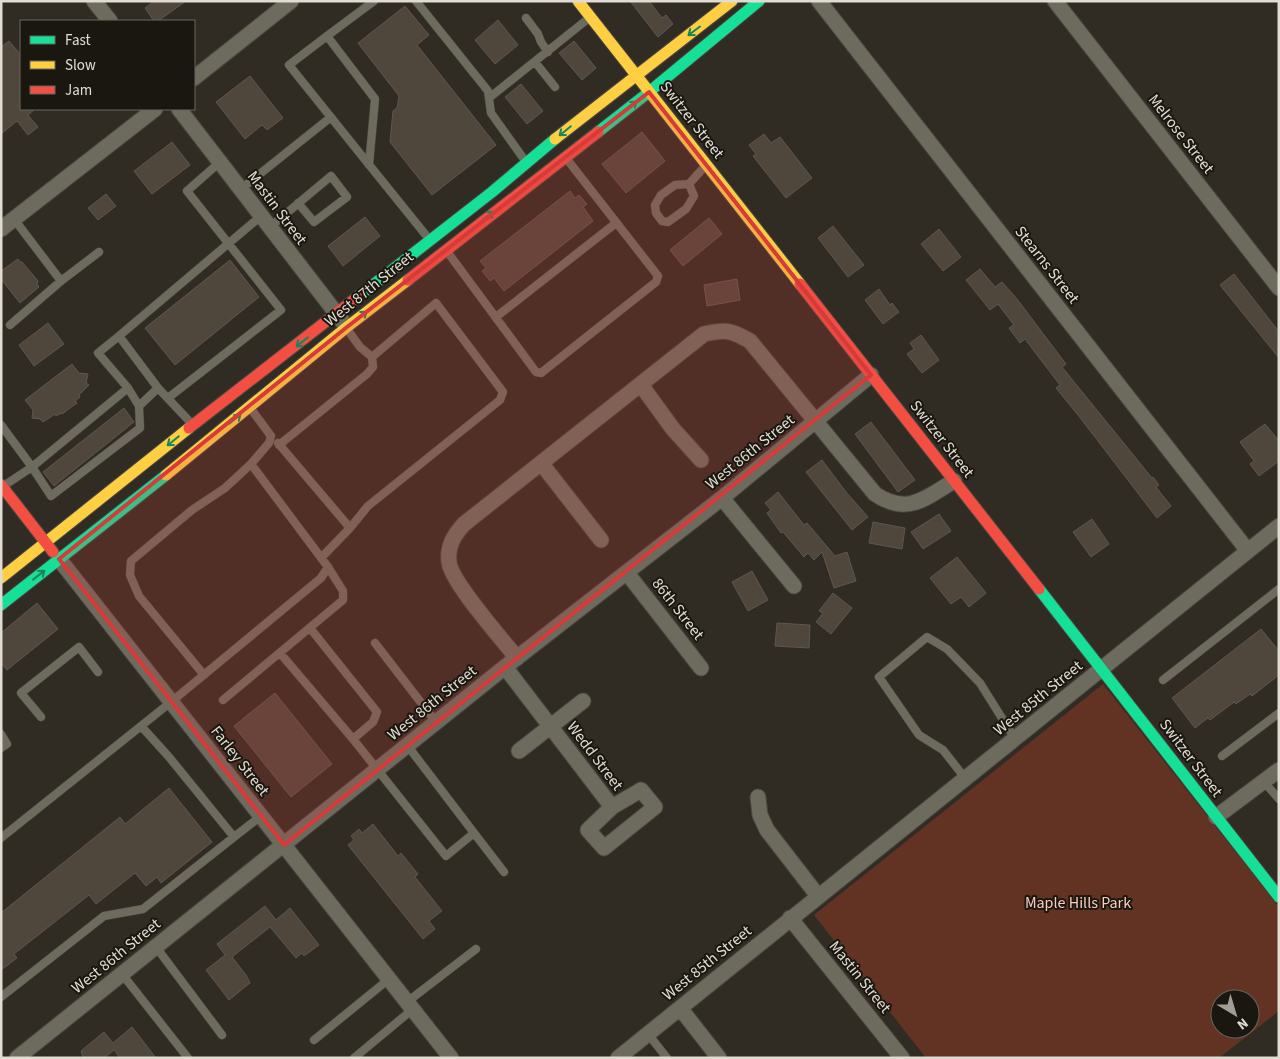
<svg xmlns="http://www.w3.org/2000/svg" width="1280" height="1059" font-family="'Source Sans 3',sans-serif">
<rect width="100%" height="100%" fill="#302c24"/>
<path fill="#623323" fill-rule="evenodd" d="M1103,684L1279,907V1011L1219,1058H926L814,915ZM1220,999H1250V1029H1220Z"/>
<path fill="#4f473c" stroke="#5c5751" d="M154,1H186L158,21H154L145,8Z
M630,1H649L662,18L666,15L673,24L658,37Z
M405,6L429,35L417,45L496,145L432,195L390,142L393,111L397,108L399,96L358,43Z
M498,20L518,45L495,64L475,40Z
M9,41L21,55V109H35L28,115L38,127L28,135L17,121L1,134V47Z
M574,41L596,68L582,80L559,53Z
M250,76L283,118L267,130L262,125L245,139L216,102Z
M521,84L543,111L527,124L505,97Z
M642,132L665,161L626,193L602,164Z
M764,134L771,143L780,137L812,178L786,198L753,156L756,154L749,145Z
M172,142L190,165L152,194L134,171Z
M570,191L575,198L579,195L587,204L583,207L593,221L504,291L494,278L490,281L482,271L486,268L480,261Z
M106,194L116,206L98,220L88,208Z
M365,217L380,236L343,266L328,246Z
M709,218L722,234L683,266L670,250Z
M833,226L864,265L848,277L818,238Z
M939,229L961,257L943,271L921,244Z
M18,259L20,262H22L38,281L37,284L39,287L20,303L1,279V271Z
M230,260L259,297L175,365L145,328Z
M980,269L995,287L1002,282L1017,299L1066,364L1062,367L1152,478L1153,477L1159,485L1156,487L1171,506L1157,518L1078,415L1056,388L1060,385L1025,339L1020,343L1009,328L1014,325L998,304L990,310L966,280Z
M1234,274L1279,332V358L1220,285Z
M737,279L740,300L707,306L704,285Z
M879,289L890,305L892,303L899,312L883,324L865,300Z
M48,323L64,344L34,366L19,345Z
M921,335L939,360L922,373L907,354L914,349L910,343Z
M72,364L79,373L88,374L86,383L89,385L79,395L80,397L75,401L77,403L62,414L61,413L56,416L55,414L43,422L40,419L32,418L33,410L25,400Z
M124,408L134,422L54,486L43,472Z
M871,422L915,480L898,492L855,434Z
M1265,424L1279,441V461L1259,476L1250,464L1254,461L1240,442Z
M822,460L846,492L868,517L852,530L806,472Z
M778,492L804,525L807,523L835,556L847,552L856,581L834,588L822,552L814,560L808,553L804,557L783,532L781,533L767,513L771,510L765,503Z
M939,514L951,531L923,549L911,532Z
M1092,519L1109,544L1091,557L1073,532Z
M873,522L905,528L902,549L869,543Z
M957,557L986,593L969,607L961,597L951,604L930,578Z
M752,571L768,600L748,611L732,582Z
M833,593L852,608L831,634L816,622L823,613L819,611Z
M37,603L58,629L7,670L1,663V633Z
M777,623L810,625L809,648L775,646Z
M1261,629L1279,651V675L1252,696L1250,694L1236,704L1234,702L1210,720L1208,718L1195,728L1172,698Z
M275,693L332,764L291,797L234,726Z
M169,788L212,842L161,883L157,877L146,886L135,873L96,904L89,895L14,954L17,958L1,970V913L120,817L125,824Z
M373,824L398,856L401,853L418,874L415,877L442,911L429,921L435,929L423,939L348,845L354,840L351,836L359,829L362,833Z
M265,906L276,920L290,908L319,945L304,956L302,953L296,958L270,927L232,957L246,975L250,983L229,1000L206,970L225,955L217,944Z
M132,1027L156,1058H120L114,1050L104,1058H83L81,1051L104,1032L113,1043Z"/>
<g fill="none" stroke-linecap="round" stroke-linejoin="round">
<g stroke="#4b4741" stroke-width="9">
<path id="lane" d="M416,1L488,91L491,113L526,162
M526,18L538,34L541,42L548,52
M327,36L374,1
M535,62L555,87
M489,98L589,18
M369,165L375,99L327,36L289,65L358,151L429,239
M689,184L694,196L686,209L668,222L662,221L656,213L655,205L661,195L675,185L689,184L706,165
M241,189L331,117
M14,219L61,281
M270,227L331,176L347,197L314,222L298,203
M446,250L536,372L541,373L656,282L658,276L566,158
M496,317L616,223
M10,325L61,281L99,252
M347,329L360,347L372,357
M119,336L98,353L128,388
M158,388L119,336L261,216
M168,398L281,310L187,191L220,162
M1,425L32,467L128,388L139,406
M278,443L350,528L321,558
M279,445L367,374L373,367L372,357L436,303L503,392L500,400L368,506L350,528
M2,487L32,467L51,496L140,428L139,406L158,388L192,424
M310,628L377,712L373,722L353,739L446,856L474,833L407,745
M375,643L436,722
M280,653L353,739
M204,675L139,596L130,575L131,561L192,510L225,488L251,464
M1163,680L1279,589
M223,700L343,600V591L328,567
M41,717L21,693L79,647L98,672
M141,726L169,757L234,837L261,816
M1,734L7,744L1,748
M1222,756L1279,713
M965,778L943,750L919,735L879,677L927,637L947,649L980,683L1015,739
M1264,782L1279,799
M474,833L504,872
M1,838L171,702L321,578L328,567L251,464L269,443L271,436L251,409
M156,947L222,1035
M122,974L188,1058
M1,997L104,916L143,909L234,837
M407,1002L476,949
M648,1034L667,1058
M314,1040L389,979
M354,1058L413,1009"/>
</g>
<g stroke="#4b4741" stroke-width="17">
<path id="street" d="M94,1L110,21
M819,1L1248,551
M1055,1L1279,288
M194,78L291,1
M179,109L343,322
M1,229L155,109
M641,385L673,429L701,460
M541,463L601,540
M722,498L794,586
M59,559L451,1058
M627,573L701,668
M517,658C502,639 451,582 449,562C447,546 454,535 464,524L704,334C725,329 731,330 750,341L875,494C908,516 925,498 954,481
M505,667L612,807
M519,751L583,701
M641,790L655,807L604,848L588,830L612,807Z
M758,797L760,815L767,830L818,896
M1216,817L1279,770
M790,918L902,1058
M680,1008L719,1058
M17,1058L505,667L722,498L871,375
M618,1058L1279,526"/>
</g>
<g stroke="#4b4741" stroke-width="13">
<path id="fast" d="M598,132L649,92L759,1
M360,295L492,192L555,139
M1039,589L1279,897
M1,605L166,475"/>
</g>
<g stroke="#4b4741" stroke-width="13">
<path id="slow" d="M578,1L800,284
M555,139L732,1
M166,475L347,327L408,280
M1,578L189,428"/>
</g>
<g stroke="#4b4741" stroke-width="13">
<path id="jam" d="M408,280L598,132
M800,284L1039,589
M189,428L360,295
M1,485L53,552"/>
</g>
<use href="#lane" stroke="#6c6b5e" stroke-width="8"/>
<use href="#street" stroke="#6c6b5e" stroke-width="15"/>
<use href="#fast" stroke="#16e098" stroke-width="11"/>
<use href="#slow" stroke="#ffcf43" stroke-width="11"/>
<use href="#jam" stroke="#f24e42" stroke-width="11"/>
</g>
<defs><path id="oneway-shaft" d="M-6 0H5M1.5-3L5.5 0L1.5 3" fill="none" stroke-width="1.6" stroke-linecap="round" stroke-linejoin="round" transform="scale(1.25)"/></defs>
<g stroke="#18865b">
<use href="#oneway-shaft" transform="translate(694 31) rotate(143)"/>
<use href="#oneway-shaft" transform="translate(631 106) rotate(-38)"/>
<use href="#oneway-shaft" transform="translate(565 131) rotate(141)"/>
<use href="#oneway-shaft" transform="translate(488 216) rotate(-38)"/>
<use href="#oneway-shaft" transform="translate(361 316) rotate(-38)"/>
<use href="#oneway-shaft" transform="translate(302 342) rotate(142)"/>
<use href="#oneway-shaft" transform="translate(235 419) rotate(-39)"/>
<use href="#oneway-shaft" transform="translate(173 441) rotate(141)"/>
<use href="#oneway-shaft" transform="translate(39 575) rotate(-38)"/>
</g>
<path fill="#d73a39" fill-opacity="0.2" stroke="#d73a39" stroke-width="4" stroke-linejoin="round" d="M649,92L871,375L284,845L59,559L347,327Z"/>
<g text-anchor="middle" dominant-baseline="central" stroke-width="4" stroke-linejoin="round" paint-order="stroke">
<g font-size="16" fill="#e0dcd2" stroke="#1a1710">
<text transform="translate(692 120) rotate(52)">Switzer Street</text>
<text transform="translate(1181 134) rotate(52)">Melrose Street</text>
<text transform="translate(277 208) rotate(53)">Mastin Street</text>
<text transform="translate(1047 265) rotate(52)">Stearns Street</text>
<text transform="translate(369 289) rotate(-39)">West 87th Street</text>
<text transform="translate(942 439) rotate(52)">Switzer Street</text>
<text transform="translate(750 452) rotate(-39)">West 86th Street</text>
<text transform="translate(678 609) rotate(52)">86th Street</text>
<text transform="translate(1038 698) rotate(-39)">West 85th Street</text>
<text transform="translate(432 703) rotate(-39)">West 86th Street</text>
<text transform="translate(595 756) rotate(53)">Wedd Street</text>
<text transform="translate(1191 758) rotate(53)">Switzer Street</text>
<text transform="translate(240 761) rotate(52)">Farley Street</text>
<text transform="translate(116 956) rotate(-39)">West 86th Street</text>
<text transform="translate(707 963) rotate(-39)">West 85th Street</text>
<text transform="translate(860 977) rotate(51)">Mastin Street</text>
</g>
<g font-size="16" fill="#feccbc" stroke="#1a1710">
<text x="1078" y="903">Maple Hills Park</text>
</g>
</g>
<rect width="1280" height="1059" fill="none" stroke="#e0dcd2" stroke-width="5"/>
<rect x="20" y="20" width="175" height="90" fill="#1a1710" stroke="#69665e"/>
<rect x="30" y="36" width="25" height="8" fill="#16e098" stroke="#69665e"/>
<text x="65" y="45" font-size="15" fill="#e0dcd2">Fast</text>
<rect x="30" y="61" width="25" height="8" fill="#ffcf43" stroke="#69665e"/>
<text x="65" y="70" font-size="15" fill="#e0dcd2">Slow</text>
<rect x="30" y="86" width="25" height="8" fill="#f24e42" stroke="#69665e"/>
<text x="65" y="95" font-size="15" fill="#e0dcd2">Jam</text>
<g transform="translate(1235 1014) rotate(142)"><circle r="24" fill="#1a1710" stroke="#69665e"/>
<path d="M0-4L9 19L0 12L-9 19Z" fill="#a29e95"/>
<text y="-8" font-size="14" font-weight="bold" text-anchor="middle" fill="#e0dcd2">N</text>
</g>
</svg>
